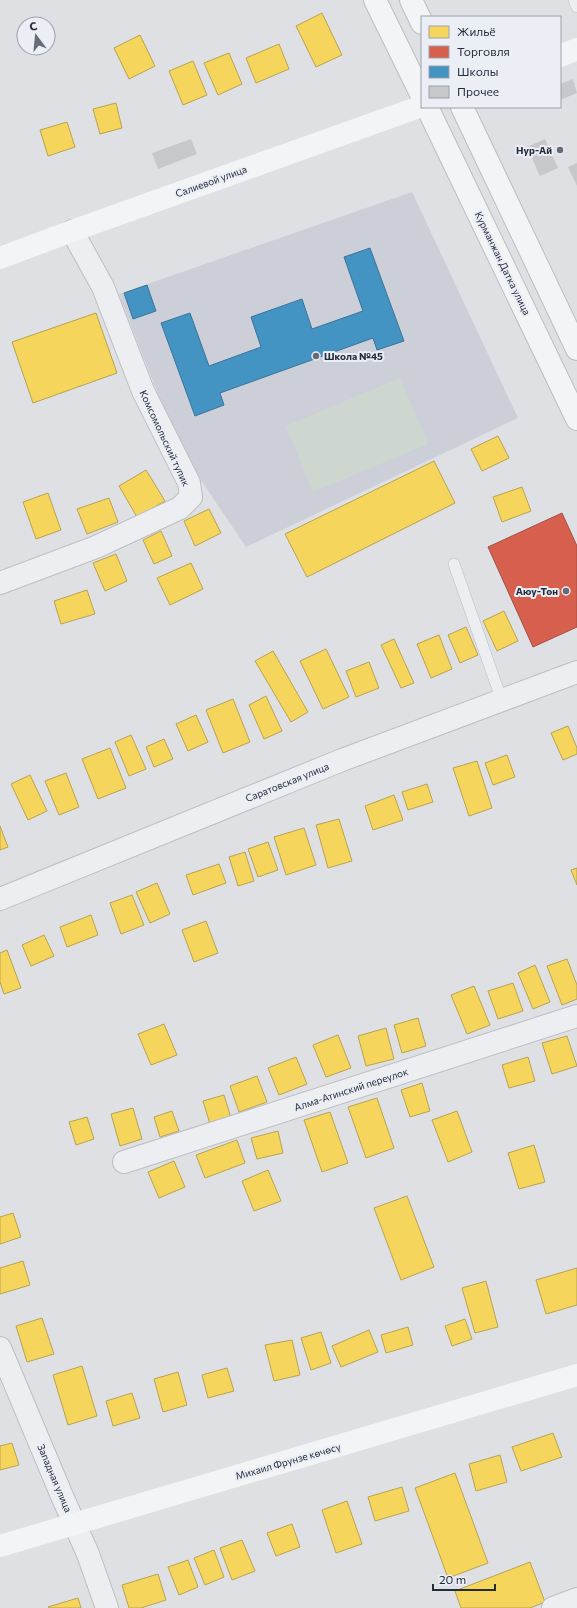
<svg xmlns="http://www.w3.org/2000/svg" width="577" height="1608" font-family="Commissioner,sans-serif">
<rect width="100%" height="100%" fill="#dee0e4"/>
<path fill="#cccfd7" d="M412,192L518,418L246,547L178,446L119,294Z"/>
<path fill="#ced7cf" d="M400,378L428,444L313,492L286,426Z"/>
<path fill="#f6d55c" stroke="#b7a353" d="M322,13L342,55L316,67L296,26Z
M140,35L155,66L129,79L114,48Z
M279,44L289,69L256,83L246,58Z
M229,53L242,84L218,95L204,63Z
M193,61L207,95L183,105L169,71Z
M116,103L122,128L100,134L93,109Z
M67,122L75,147L48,156L40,130Z
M96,313L117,373L33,403L12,342Z
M498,436L509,458L482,471L471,449Z
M434,461L455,503L307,577L285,534Z
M146,470L165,501L137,517L119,486Z
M522,487L531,511L502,522L493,497Z
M48,493L61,530L36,539L23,502Z
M109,498L118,522L87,534L77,509Z
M209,509L221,533L195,546L184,521Z
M161,531L172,556L154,564L143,540Z
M116,554L127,581L105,591L93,563Z
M191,563L203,589L170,605L157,578Z
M87,590L95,614L61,624L54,601Z
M504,611L518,641L497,651L483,621Z
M466,627L478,655L460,663L448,635Z
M439,635L452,669L431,678L417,644Z
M394,639L414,683L401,688L381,645Z
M326,649L349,697L323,709L300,661Z
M273,651L308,712L291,722L255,661Z
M369,662L379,688L356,697L346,671Z
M266,696L282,731L264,739L249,705Z
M233,699L250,742L223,753L206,710Z
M196,715L208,742L188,751L176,724Z
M568,726L577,748V754L563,760L551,733Z
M131,735L146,769L129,776L115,742Z
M164,739L173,759L154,767L146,747Z
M110,748L126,788L98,799L82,759Z
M507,755L515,777L493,785L485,763Z
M477,761L492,808L469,816L453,768Z
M66,773L79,807L59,815L45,781Z
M30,775L47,811L28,820L11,784Z
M427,784L433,802L408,810L402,792Z
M394,795L403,820L373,830L365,806Z
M339,819L352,861L328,868L316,825Z
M0,826L8,847L0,850Z
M304,828L316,865L286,875L274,837Z
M268,842L278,870L258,877L248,849Z
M245,852L254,881L238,886L229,857Z
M219,864L226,883L193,895L186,875Z
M577,868V885L571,870Z
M157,883L170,914L150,923L136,892Z
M132,895L144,925L121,934L110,903Z
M91,915L98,935L67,947L60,927Z
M206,921L218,953L194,962L182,930Z
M44,935L54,956L31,966L22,945Z
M7,950L21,988L4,994L0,982V953Z
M567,959L577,985V999L562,1005L547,966Z
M535,965L550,1002L533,1009L518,973Z
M513,983L523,1011L498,1019L488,991Z
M474,986L490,1025L467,1034L451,995Z
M418,1018L426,1046L402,1053L394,1025Z
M164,1024L177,1055L151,1065L138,1034Z
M386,1028L394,1059L366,1066L358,1036Z
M338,1035L351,1068L326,1077L313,1045Z
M567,1036L577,1066L552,1074L542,1043Z
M296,1057L307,1084L279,1095L268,1068Z
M528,1057L535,1081L509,1088L502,1065Z
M257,1076L267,1102L239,1112L230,1086Z
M422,1083L430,1111L410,1117L401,1090Z
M224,1095L231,1118L210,1124L203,1101Z
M377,1098L394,1148L366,1158L348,1107Z
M133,1108L142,1139L120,1146L111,1114Z
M172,1111L179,1131L160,1137L154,1117Z
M457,1111L472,1152L448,1162L432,1120Z
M330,1112L348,1163L322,1172L304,1120Z
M87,1117L94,1139L76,1145L69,1122Z
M278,1131L283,1153L257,1159L251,1138Z
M237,1140L245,1163L205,1178L196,1155Z
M534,1145L545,1182L519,1189L508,1153Z
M174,1161L185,1187L159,1198L148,1172Z
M268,1170L281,1201L254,1211L242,1181Z
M407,1196L434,1267L401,1280L374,1208Z
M13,1213L21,1237L0,1244V1217Z
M23,1261L30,1285L0,1294V1268Z
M577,1268V1305L546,1314L536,1280Z
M486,1281L498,1327L475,1333L462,1288Z
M42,1318L54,1354L27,1362L16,1326Z
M465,1319L472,1339L452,1346L445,1326Z
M408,1327L413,1345L386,1353L381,1335Z
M369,1330L378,1352L341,1367L332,1346Z
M321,1332L331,1363L311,1370L301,1338Z
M292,1340L300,1375L274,1381L265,1345Z
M82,1366L97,1416L68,1425L53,1375Z
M227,1368L234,1391L208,1398L202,1375Z
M178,1372L187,1405L163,1412L154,1379Z
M132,1393L140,1418L113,1426L106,1401Z
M553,1433L562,1457L521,1471L512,1447Z
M12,1443L19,1465L0,1470V1446Z
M500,1455L507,1482L476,1491L469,1464Z
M455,1473L488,1563L448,1578L415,1488Z
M402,1487L409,1511L375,1521L368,1497Z
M347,1501L362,1544L336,1553L322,1510Z
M292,1524L300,1547L276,1556L267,1533Z
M242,1540L255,1571L232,1580L220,1548Z
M214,1550L224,1577L205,1585L194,1558Z
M188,1560L198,1587L179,1595L168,1567Z
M530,1562L545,1602L530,1608H461L455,1591Z
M158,1574L166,1600L141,1608H129L122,1585Z
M78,1598L81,1608H49L48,1607Z"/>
<path fill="#d6604d" stroke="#a15148" d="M562,513L577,546V627L533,647L488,547Z"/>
<path fill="#4393c3" stroke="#3a749b" d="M370,248L404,341L377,350L373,338L220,393L224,405L195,416L161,323L190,313L209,366L261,347L251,317L302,299L312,329L363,311L344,257Z
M147,285L156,311L133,319L124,293Z"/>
<path fill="#c6c8cc" d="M573,79L577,93L560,100V84Z
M191,139L197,154L158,169L152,153Z
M545,139L558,168L540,176L527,147Z
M577,163V186L568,167Z"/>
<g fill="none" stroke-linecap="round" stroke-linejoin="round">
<g stroke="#bcbec2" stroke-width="12">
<path id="lane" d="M574,0L577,7
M454,564L502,701"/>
</g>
<g stroke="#bcbec2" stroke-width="24">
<path id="street" d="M0,583L96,547L180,508L191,497L189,483L143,391L103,287L72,231
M0,899L342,760L577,672
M124,1162L577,1016
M0,1348L62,1496L88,1554L107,1608
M553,1608L577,1599"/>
</g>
<g stroke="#babdc2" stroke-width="24">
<path id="primary" d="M375,0L422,96
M411,0L422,23
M427,107L577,419
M462,107L577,349"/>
</g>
<use href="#lane" stroke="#edeef1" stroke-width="11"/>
<use href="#street" stroke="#edeef1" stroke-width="22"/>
<path stroke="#f2f4f5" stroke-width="22" d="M560,56L577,49
M0,258L72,231L422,106
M0,1546L577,1375"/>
<use href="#primary" stroke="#f2f4f5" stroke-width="22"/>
</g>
<g fill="#666c77" stroke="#ebeef4" stroke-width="1.5">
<circle cx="560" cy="150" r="4"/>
<circle cx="316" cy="356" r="4"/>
<circle cx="566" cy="591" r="4"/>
</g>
<g text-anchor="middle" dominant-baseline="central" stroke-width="4" stroke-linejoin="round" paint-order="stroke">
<g font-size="10" font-weight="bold" fill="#252d3d" stroke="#ebeef4" text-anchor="end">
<text x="552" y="150">Нур-Ай</text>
<text x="324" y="356" text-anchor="start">Школа №45</text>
<text x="558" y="591">Аюу-Тон</text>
</g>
<g font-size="10" fill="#252d3d" stroke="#ebeef4">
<text transform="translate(211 181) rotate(-20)">Салиевой улица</text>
<text transform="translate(503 263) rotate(64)">Курманжан Датка улица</text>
<text transform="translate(165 438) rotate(65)">Комсомольский тупик</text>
<text transform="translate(287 782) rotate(-22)">Саратовская улица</text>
<text transform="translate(351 1089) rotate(-18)">Алма-Атинский переулок</text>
<text transform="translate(288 1461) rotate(-16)">Михаил Фрунзе көчөсү</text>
<text transform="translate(55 1478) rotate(67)">Западная улица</text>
</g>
</g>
<rect x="421" y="16" width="140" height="92" fill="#ebeef4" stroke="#9ca1ab"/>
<rect x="429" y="26" width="20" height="12" fill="#f6d55c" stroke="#9ca1ab"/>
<text x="457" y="36" font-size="12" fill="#252d3d">Жильё</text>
<rect x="429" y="46" width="20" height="12" fill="#d6604d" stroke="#9ca1ab"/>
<text x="457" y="56" font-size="12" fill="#252d3d">Торговля</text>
<rect x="429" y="66" width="20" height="12" fill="#4393c3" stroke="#9ca1ab"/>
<text x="457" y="76" font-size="12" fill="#252d3d">Школы</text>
<rect x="429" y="86" width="20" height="12" fill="#c6c8cc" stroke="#9ca1ab"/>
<text x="457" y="96" font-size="12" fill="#252d3d">Прочее</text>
<g transform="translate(36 36) rotate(344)"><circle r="19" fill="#ebeef4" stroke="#9ca1ab"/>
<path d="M0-3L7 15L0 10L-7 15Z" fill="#666c77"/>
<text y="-6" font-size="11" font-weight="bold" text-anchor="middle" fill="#252d3d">С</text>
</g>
<path d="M433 1584v6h62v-6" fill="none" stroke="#252d3d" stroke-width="2"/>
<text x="439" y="1584" font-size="12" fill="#252d3d" stroke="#ebeef4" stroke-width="3" paint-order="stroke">20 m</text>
</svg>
